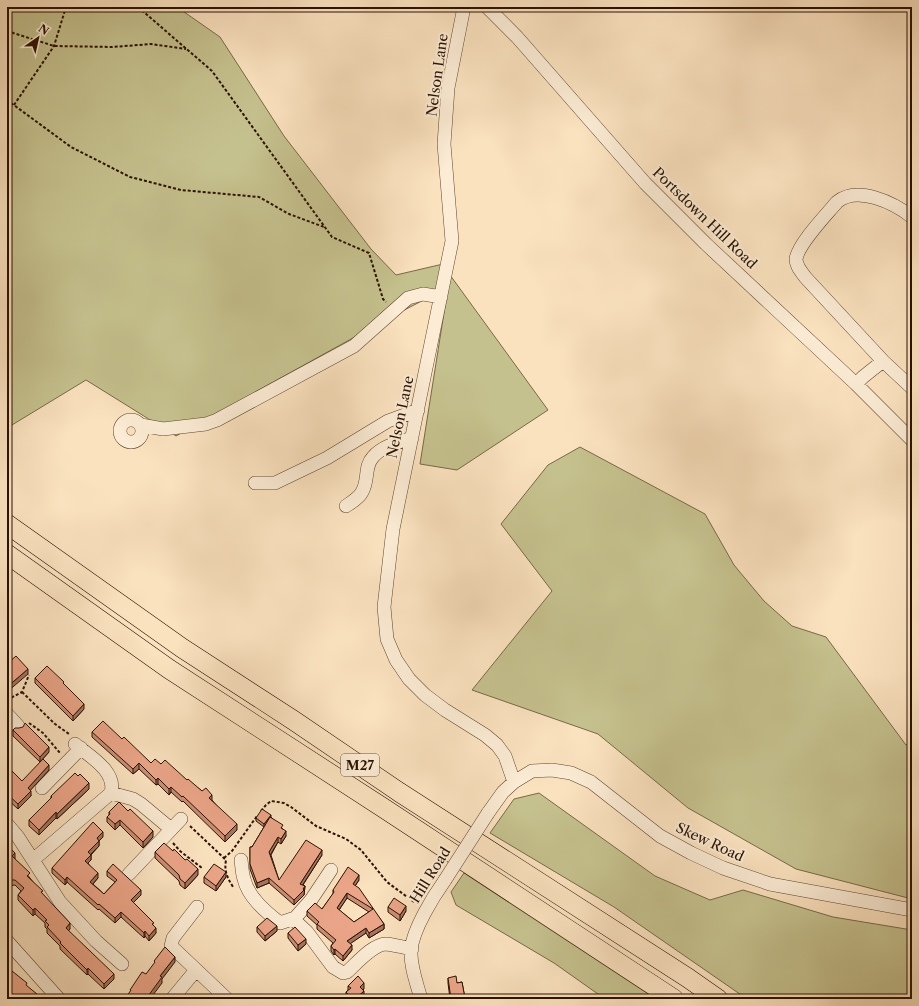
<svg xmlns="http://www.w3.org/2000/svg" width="919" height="1006" font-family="'Libre Caslon Text',serif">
<rect width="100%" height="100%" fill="#fbe2bf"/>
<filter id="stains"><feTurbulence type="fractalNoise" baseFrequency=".005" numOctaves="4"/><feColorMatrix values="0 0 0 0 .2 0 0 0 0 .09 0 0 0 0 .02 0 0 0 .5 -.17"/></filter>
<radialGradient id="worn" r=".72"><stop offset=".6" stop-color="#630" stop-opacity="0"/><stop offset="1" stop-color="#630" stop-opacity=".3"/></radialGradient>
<path fill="#c5c18e" stroke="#786948" d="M7,7H177L220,37L284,136L371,249L396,275L443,264L437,293L389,318L176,436L86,380L7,428Z
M450,275L548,410L457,470L420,464Z
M580,447L705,514L734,565L764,601L792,626L826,637L906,745L912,743V899L796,869L688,808L598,734L472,690L552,591L501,524L548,465Z
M539,793L655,876L710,900L743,890L833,917L912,930V999H747L614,907L490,833L514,799Z
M464,873L656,999H605L554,963L456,905L451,892Z"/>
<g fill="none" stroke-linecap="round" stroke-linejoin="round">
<g stroke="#5e4531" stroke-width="14">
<path id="minor" d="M464,7L448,88L444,144L452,241L393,529L384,607L387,639L396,660L409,679L425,695L445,710L485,735L497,745L505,756L514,782
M487,7L517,37L645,183L706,244L856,384L912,440
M883,361L806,278C802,273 796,266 796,259C798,244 827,214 837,202C858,185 894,203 912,217
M856,384L863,377L883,361L912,388
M120 431a11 11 0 1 1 22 0a11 11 0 1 1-22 0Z
M141,425L163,429L206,424L217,420L354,346L408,298L423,294L441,297
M255,483H275L327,458L388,421L418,410
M346,506C352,502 359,498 362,492C369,481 364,466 373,457C382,446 399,442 412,438
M7,714L18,726
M75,744C89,756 117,771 111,793
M42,788L81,748
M488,813L503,792L514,782L532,771L552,770L571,773L591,782L660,836L691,853L723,868L770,884L912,910
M7,824L18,837L60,902L96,941L122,964
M33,860L111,793L133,799L141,804L171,829
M241,860C242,867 242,873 244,879C248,897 266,912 280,923L295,918L311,900L331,870
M129,874L181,819
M197,907L173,938L171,946L227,999
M293,919L307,932L333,967L343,973L347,972C357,963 373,944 386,944C395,945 403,947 412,949
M7,941L59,999
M172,999L196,970
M421,999C417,984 410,966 411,950C413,929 433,897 445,880"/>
</g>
<g stroke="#2a1102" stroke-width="20">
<path id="highway" d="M7,524L182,648L293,720L399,792L688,978L718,999
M7,554L169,669L385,809L674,999"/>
</g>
<path stroke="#2a1102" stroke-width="2" stroke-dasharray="3 2" stroke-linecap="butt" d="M138,7L212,71L332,237L369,253L383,299L386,302
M7,31L54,46L112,47L151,44L186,49
M7,100L71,147L130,177L181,190L259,197L289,214L324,227
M14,105L54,46L66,7
M22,692L55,724L69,734
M7,700L22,692L29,675
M29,723L43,733L60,753
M261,811L266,805L271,801L284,803L291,807L316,826L346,839L361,850L387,882L414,902
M190,826L226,860C224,871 227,877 233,887
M173,843L180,851L202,868
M224,858L232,851L257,816"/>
<use href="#minor" stroke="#fcecd5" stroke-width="13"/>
<use href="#highway" stroke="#fbe2bf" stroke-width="19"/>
<g stroke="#5e4531" stroke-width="14" stroke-linecap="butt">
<path id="minor-bridge" d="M445,880L488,813"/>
</g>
<use href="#minor-bridge" stroke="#fcecd5" stroke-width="13"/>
</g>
<path fill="#ca8e75" stroke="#2a1102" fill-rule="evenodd" d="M35,678L84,709L73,721L35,683Z
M13,730L49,752L40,762L13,736Z
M92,732L122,739L151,763L161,764L187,780L202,791L212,800L237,830L225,842L183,801L182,802L171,792L169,795L158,784L156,785L139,769L133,774L92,737Z
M7,766L22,781L49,770L30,790L31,796L18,809L7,799Z
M89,789L57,819L56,818L39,835L29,826V820L51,798V796Z
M109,812L153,837L143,848L120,825L115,830L107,822V817L109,815Z
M271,817L283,829L286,836L281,844L278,842L271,855L279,880L322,855L303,885L305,886L304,895L294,905L269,883L257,888L250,869V847H252L264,827L256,821V818Z
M103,837L99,841V846L91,855V860L88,863L98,878L93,884L104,894L115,882L107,876V871L141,895L133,903L154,926L156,933L149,941L145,936L144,938L121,917L115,923L99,909L98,910L67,882L65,885L52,873V868Z
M7,841L8,846L15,858V859L70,929L68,931L114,979L104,989L88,974L87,975L60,949V946L47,933V929L45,927V923L35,914L33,916L18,900V895L21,891L15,885L8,886L7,885Z
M155,852L198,875L185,889L180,885L179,881L155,858Z
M204,877H226L216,891L204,883Z
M359,880L355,886L384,924V929L369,938L366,933L350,943L352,950L343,961L335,954L334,955L331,951V946L333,943L317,929V925L307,916V911L322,909L333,894V890ZM347,898L369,912L354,922L339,910Z
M388,907L406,911L400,921L388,912Z
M257,927L277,931L265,941L257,932Z
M288,933L306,944L298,951L288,938Z
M7,967L27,987L43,999H7Z
M448,978L457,983L462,982L465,999H450L448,983Z
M348,986L364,989L363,990L364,996L361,999H347L346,998V992L348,990Z"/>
<path fill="#a4745f" stroke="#2a1102" d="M28,669V674L7,692V687Z
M84,704V709L73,721V716Z
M49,747V752L40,762V757Z
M139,763V769L133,774V769Z
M49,765V770L28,793V788Z
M158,778V784L156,785V780Z
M89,783V789L57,819V814Z
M171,787V792L169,795V789Z
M31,791V796L18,809V804Z
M212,795V800L209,803V798Z
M56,812V818L39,835V830Z
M271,815V818L264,827V824Z
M120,820V825L115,830V824Z
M237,824V830L225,842V836Z
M153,831V837L143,848V842Z
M286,831V836L281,844V839Z
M103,832V837L99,841V846L88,857V852L97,838Z
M278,837V842L269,857V852Z
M322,850V855L300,889V884Z
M15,853V858L12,862V856Z
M91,855V860L85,866V861Z
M198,869V875L185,889V883Z
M226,872V877L216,891V886Z
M98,873V878L90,887V882Z
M359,875V880L353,889V884Z
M67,877V882L65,885V880Z
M269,878V883L257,888V883Z
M305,886L304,895L294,905V900Z
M141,890V895L131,905V900Z
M347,893V898L337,913V908Z
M406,906V911L400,921V915Z
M35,908V914L33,916V910Z
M121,912V917L115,923V918Z
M70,923V929L66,934V928Z
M384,924V929L369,938V933Z
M277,926V931L265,941V936Z
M156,928V933L149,941V936Z
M366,928V933L347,946V941Z
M145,931V936L144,938V933Z
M306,939V944L298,951V945Z
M352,945V950L343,961V956Z
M335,949V954L334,955V950Z
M175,957V962L162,979V983L150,999H146L160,976Z
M88,968V974L87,975V970Z
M114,974V979L104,989V984Z
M364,983V989L360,992V987Z
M364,991V996L361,999H355Z"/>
<path fill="#eba588" stroke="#2a1102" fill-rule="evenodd" d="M16,656L28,669L7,687V664Z
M47,666L64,682L63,683L84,704L73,716L35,678Z
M103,721L122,739L124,737L151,763L155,759L161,764L165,760L187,780L188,779L202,791L206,788L212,795L209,798L237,824L225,836L183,796L182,797L171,787L169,789L158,778L156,780L139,763L133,769L92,732Z
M25,723L49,747L40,757L13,730L15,728H19L23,727Z
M43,759L49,765L28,788L31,791L18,804L7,794V766L22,781Z
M75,773L78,776L80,774L89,783L57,814L56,812L39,830L29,820L52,797L51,796Z
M119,802L128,811L130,809L153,831L143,842L120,820L115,824L107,817L110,814L109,812Z
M262,809L271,815L264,824L256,818Z
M270,817L283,825L281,828L286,831L281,839L278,837L269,852L279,880L306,840L322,850L300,884L305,886L303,889L304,890L294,900L269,878L257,883L250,864V847H252Z
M93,822L103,832L97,838L99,841L88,852L91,855L85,861L98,873L90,882L104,894L117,880L107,871L113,864L141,890L131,900L154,923L152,924L156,928L149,936L145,931L144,933L121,912L115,918L99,904L98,905L67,877L65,880L52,868Z
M164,843L173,851L174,849L185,860L187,859L198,869L185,883L180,879L179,875L155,852Z
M7,845L15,853L12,856L30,873L27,876L43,891L41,892L70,923L66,928L114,974L104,984L88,968L87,970L60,943L61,942L47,927L49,925L45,921L47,920L35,908L33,910L18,895L24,888L15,880H7Z
M214,864L226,872L216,886L204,877Z
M348,867L359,875L353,884L359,888L384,924L369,933L366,928L347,941L352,945L343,956L335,949L334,950L331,946L336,940L317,924L319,922L307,911L315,903L322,909L334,892L333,890ZM347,893L373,909L354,922L337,908Z
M394,898L406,906L400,915L388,907Z
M267,918L277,926L265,936L257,927Z
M295,927L306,939L298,945L288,933Z
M165,947L175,957L160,976L162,977L146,999H125L131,990H130L142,972L146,974L155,962L154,961Z
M7,967L27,983L26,985L43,999H14L9,995L7,997Z
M358,976L364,983L360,987L364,991L355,999H352L346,992L351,988L348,986Z
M456,976L457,983L462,982L465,998L451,999L448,978Z"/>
<g text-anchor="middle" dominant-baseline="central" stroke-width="4" stroke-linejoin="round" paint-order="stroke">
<rect fill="#fcecd5" stroke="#695341" stroke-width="1" x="341" y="754" width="38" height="22" rx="3"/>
<g font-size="13" font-weight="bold" fill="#2a1102">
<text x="360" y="765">M27</text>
</g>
<g font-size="14" fill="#2a1102" stroke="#fcecd5">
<text transform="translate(437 75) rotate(-82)">Nelson Lane</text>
<text transform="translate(705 218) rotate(44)">Portsdown Hill Road</text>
<text transform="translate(400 417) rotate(-78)">Nelson Lane</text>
<text transform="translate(710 842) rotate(25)">Skew Road</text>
<text transform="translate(430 875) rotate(-58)">Hill Road</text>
</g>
</g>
<rect width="919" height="1006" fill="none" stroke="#fbe2bf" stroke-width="24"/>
<rect x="8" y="8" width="903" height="990" fill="none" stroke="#2a1102" stroke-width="2"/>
<rect x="12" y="12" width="895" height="982" fill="none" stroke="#2a1102"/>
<g transform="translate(38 38) rotate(34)" stroke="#fcecd5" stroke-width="3" paint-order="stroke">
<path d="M0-3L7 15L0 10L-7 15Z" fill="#2a1102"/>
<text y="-6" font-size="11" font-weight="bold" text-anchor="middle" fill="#2a1102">N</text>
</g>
<rect width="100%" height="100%" filter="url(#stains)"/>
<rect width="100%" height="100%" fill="url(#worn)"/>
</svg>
